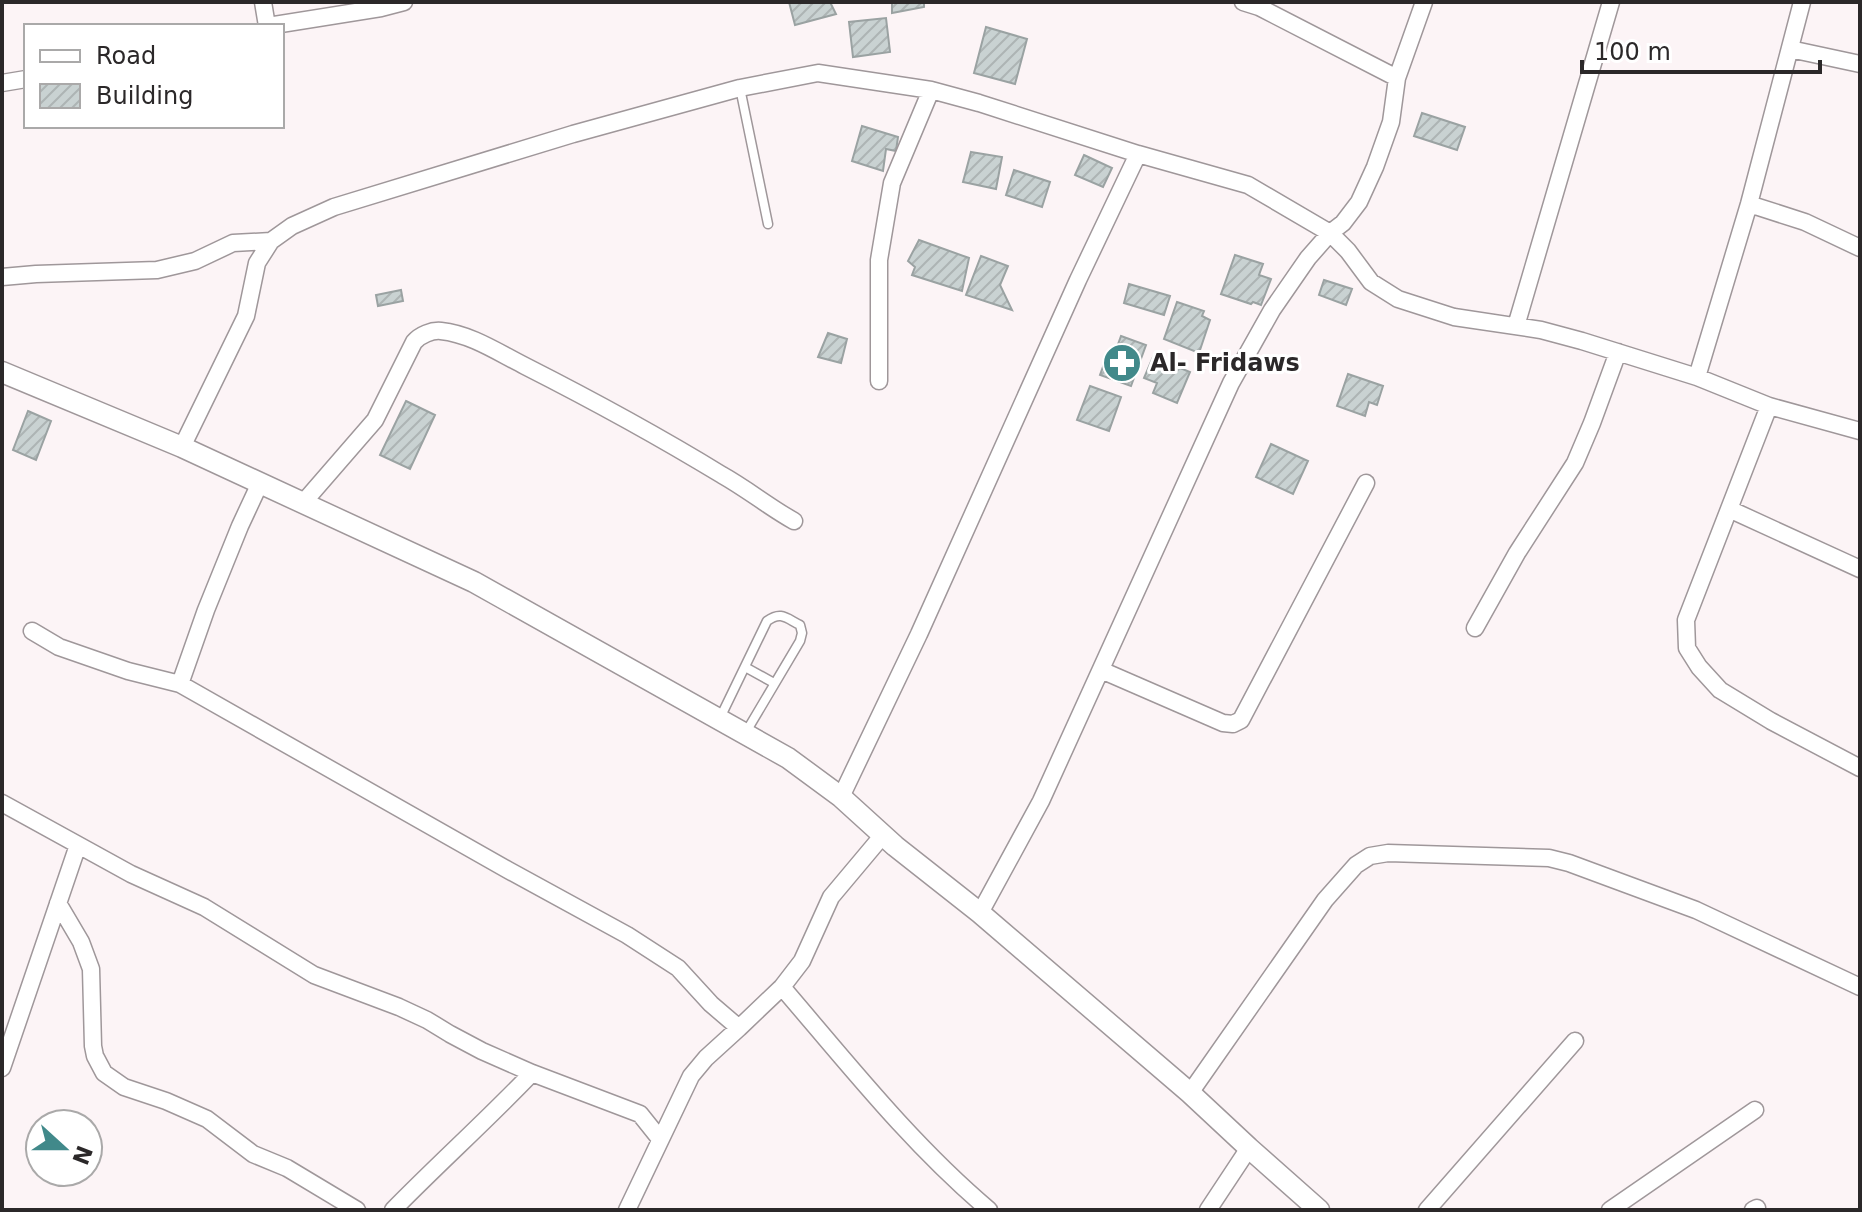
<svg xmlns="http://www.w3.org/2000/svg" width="1862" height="1212" font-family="'DejaVu Sans',sans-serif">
<defs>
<pattern id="building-hatch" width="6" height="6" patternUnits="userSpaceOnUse" patternTransform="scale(2)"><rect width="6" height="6" fill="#c9d2d2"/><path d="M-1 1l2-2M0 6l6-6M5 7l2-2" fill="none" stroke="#adb4b4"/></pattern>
</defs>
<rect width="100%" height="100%" fill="#fcf4f6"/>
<path fill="url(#building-hatch)" stroke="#9aa2a2" stroke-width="2" d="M789,2H830L836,14L795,25Z
M892,2H924V7L892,13Z
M886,18L890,52L853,57L849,22Z
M986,27L1027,39L1015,84L974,73Z
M1422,113L1465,127L1457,150L1414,136Z
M862,126L898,137L896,151L886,149L883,171L852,161Z
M971,152L1002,157L996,189L963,182Z
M1084,155L1112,168L1103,187L1075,175Z
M1014,170L1050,182L1042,207L1006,195Z
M919,240L969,258L962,291L912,275L915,267L908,261Z
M1235,255L1263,264L1259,275L1271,279L1261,305L1253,302L1251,304L1221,294Z
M981,256L1008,266L1000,285L1012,310L966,295Z
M1324,280L1352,289L1346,305L1319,295Z
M1129,284L1170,296L1164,315L1124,303Z
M401,290L403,301L378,306L376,295Z
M1177,302L1204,311L1202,316L1210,320L1199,353L1164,339Z
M828,333L847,339L841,363L818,357Z
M1121,336L1146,345L1131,386L1100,375L1107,356L1113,358Z
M1153,357L1190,372L1177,403L1153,393L1157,383L1144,378Z
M1348,374L1383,386L1377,405L1369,402L1365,416L1337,406Z
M1090,386L1121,397L1109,431L1077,420Z
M406,401L435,415L410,469L380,455Z
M28,411L51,421L36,460L13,450Z
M1271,444L1308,461L1293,494L1256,477Z"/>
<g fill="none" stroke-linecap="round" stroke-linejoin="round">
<g stroke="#9f979a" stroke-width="11">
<path id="service" d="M740,88L768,224
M745,667L774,683
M720,718L767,621C781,611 786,618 800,625L802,633L800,641L746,732"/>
</g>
<g stroke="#9f979a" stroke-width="19">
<path id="minor" d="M263,2L267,26
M1243,2L1259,7L1397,78
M268,26L381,8L404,2
M1790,49L1860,64
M2,83L26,79
M1749,204L1805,222L1860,248
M2,277L36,274L157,270L195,261L233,243L271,241
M1516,326L1611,2
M1697,377L1749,204L1802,2
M879,381V260L892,183L931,90
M1769,406L1686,620L1687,648L1699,667L1720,690L1771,721L1860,768
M182,447L246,316L257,263L271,241L292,226L334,207L573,134L740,88L818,73L931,90L979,103L1138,154L1248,185L1330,233L1348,251L1371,282L1398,299L1454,317L1541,330L1582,341L1697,377L1769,406L1860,431
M260,483L240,526L206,610L180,684L508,870L627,935L678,968L711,1004L739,1028L706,1058L691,1076L627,1210
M303,503L375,420L414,342C420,335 432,330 441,331C471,334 499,353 525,366C592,400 658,436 722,475C747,489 769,507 794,521
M1729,509L1860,569
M1475,628L1517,553L1575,463L1592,423L1618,352
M32,631L59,647L128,671L180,684
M1101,670L1223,723L1233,724L1241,720L1366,483
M841,797L919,634L1078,280L1138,154
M2,803L131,874L204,907L314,975L399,1007L427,1020L450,1034L482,1051L532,1073L640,1114L660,1139
M58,903L81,942L91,969L93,1046L95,1056L104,1073L124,1087L166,1101L207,1119L253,1154L287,1168L357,1210
M980,913L1041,801L1231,383L1272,310L1308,258L1330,233L1343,223L1359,202L1375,167L1391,122L1397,78L1424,2
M782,987C848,1064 911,1144 989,1210
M739,1028L782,987L802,961L831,897L883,835
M2,1068L78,845
M1190,1093L1325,900L1356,865L1370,856L1388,853L1549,858L1569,863L1696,910L1860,987
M393,1210C439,1163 487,1120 532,1073
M1208,1210L1249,1148
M1427,1210L1575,1041
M1610,1210L1755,1110
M1753,1210L1757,1208"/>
</g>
<g stroke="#9f979a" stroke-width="23">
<path id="tertiary" d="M2,372L182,447L474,582L788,758L841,797L895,846L980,913L1190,1093L1249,1148L1319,1210"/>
</g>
<use href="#service" stroke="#fff" stroke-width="8"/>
<use href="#minor" stroke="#fff" stroke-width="16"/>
<use href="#tertiary" stroke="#fff" stroke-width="20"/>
</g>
<defs>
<g id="pharmacy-disc" transform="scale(2)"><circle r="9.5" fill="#41898a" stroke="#fff"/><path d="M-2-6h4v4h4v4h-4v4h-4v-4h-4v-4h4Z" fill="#fff"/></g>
</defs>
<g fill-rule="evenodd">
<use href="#pharmacy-disc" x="1122" y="363"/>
</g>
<g text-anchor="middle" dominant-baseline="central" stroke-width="6" stroke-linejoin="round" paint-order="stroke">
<g font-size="24" font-weight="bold" fill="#2b2829" stroke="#fff" text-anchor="start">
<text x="1150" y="363">Al- Fridaws</text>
</g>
</g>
<rect width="1862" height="1212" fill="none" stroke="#2b2829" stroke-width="8"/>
<rect x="24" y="24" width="260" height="104" fill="#ffffff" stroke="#aaa9a9" stroke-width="2"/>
<rect x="40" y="50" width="40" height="12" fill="#ffffff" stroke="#aaa9a9" stroke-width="2"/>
<text x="96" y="64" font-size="24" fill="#2b2829">Road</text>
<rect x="40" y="84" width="40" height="24" fill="url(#building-hatch)" stroke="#aaa9a9" stroke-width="2"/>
<text x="96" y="104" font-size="24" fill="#2b2829">Building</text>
<g transform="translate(64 1148) rotate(111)"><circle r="38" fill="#ffffff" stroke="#aaa9a9" stroke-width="2"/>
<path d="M0-6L14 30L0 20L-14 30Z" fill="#41898a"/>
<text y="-12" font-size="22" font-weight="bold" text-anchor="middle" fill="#2b2829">N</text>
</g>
<path d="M1582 60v12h238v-12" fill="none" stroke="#2b2829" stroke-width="4"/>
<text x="1594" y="60" font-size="24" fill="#2b2829" stroke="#ffffff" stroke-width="6" paint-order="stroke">100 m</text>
</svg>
